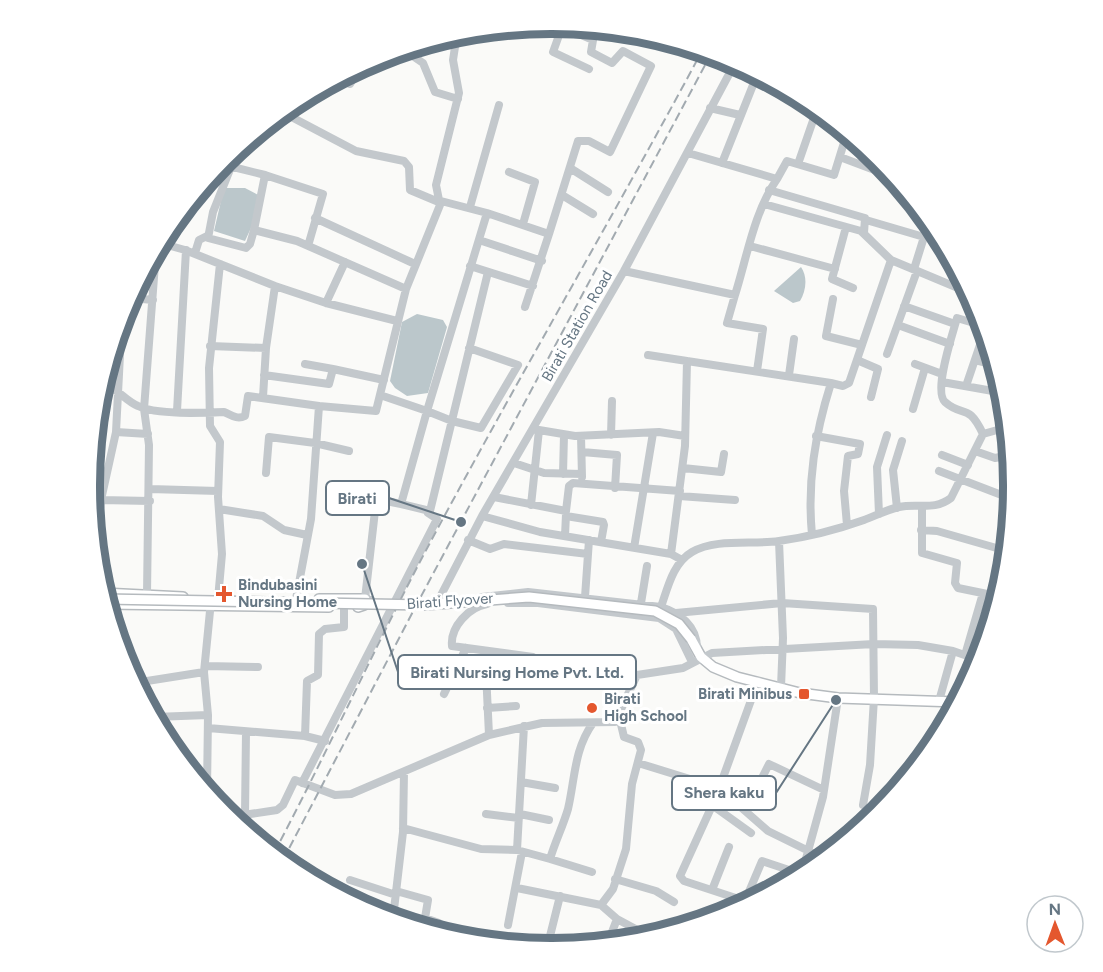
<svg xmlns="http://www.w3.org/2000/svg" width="1103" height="972" font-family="Figtree,sans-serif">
<rect width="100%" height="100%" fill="#fafaf8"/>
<path fill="#bbc7cb" d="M224,188H245L262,197L261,206L245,241L214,231Z
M801,267C808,277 806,291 800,301L793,303L774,291Z
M417,314L443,320L447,327L428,393L407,396L395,388L390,381L402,322Z"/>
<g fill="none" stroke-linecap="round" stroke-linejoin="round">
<g stroke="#b5babe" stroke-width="12">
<path id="major" d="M103,593L183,597
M319,599H365L364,605L358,607
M107,604L329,607
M691,639L701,657L713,667L737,677L800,693L838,698L957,702"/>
</g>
<path stroke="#c3c8cc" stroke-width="8" d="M521,27L533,30L537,25
M562,27L553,52L589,69
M404,50L423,63L435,92L458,99
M338,79L350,84L359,68
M710,108L740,115
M282,112L356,151L404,161L409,167L410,190L441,203
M840,157L893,177
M722,163L757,75
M221,164L265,175L254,230
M798,164L816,112
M231,167L213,212L208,238L246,248L250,244L254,230L297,241L406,289
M570,168L608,192
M509,172L535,182L523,224
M265,175L323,194L308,246
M777,179L787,161L834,175L847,133
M769,190L865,218L864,233
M562,195L593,214
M441,201L487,213L427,411L452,421L481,428L518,365L469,348
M764,204L861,231L891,260L970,293
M470,207L499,105
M487,213L549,234L525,307
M315,218L415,264
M866,220L924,237L914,269
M846,227L832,279L853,288
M549,234L578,141H589L610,152L651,66L623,51L612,63L591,52L593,40L556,24
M479,240L542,261
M160,243L185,250L275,286L266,348L263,397
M750,246L835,269
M195,253L199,240L207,236
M470,266L533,286
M624,271L735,295C747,257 754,212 777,179L688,153
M144,273L154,274
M275,286L326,303L397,321
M960,289L963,280
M735,295L727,323L763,329L757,371
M131,298L153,300
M833,299L826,336L862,345
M326,303L345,262
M904,306L955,324
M898,325L950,344
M210,346L266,348
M887,354L917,271
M648,355L687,361
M857,360L878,369L871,397
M975,360L995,365
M305,364L333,369
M915,364L942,374
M264,375L329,384L333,369L384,380
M789,375L794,339
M942,382L1004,393
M831,383L843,386L849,383L891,260
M102,384C117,387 124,400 138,406C157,415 202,413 224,412C231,415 237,420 245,416L248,396L319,406
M966,386L985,330
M913,409L925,368
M177,411L186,250
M533,429L575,436L659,432L685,436
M116,432L148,434
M983,434C968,402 963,418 945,402C933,391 953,333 957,318L984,326
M611,435L612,401
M581,436L582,477
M816,436L860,444L858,454L848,456L844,491L847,525
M975,451L995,458L1010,455
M582,452L617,455L615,488
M942,455L968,465
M514,463L544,473L582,474
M683,468L721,472L724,454
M939,471L1012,499
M266,473L269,437L315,443L349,451
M563,474L564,435
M150,489L218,491
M679,496L735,500
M494,497L566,511L569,486L573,483L680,491
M101,500L150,501
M401,504L430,511L488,272
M531,505L539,430
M897,508L893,470L902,441
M922,508V553L957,563L955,583L958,588L997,596
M219,509L263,516L284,530L307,535
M879,514L877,467L887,435
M482,516L540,532L671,554L682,560
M566,516L603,522L604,525L601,542
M921,530L937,531L1007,551
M565,536L566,514
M468,540L490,549L504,544L588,554
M779,541L783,638L781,687
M634,548L653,433
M96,549L101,500L116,432L122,316
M671,554L685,446L687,361L831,383C815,434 807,482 812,535
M147,594L149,445L144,409L156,251
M482,597L528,592L661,607C680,613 697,626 697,648
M585,597L589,540
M218,599L222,554L218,497L220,442L210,426L209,368L220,264
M296,599L311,519L319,406L376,411L406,289L440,205L436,185L459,93L453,60L457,34
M371,600L365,599L376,502L381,500L401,504L427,411L380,395
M438,601L482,516L624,271L735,63
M508,603H538L659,618L676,629L692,662
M641,603L647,566
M487,604C469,607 450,627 452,646L533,657L536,659L535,675L538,677L583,680L590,664L637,675
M661,607C668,587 673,563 692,552C716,538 752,545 779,541C808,537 836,530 864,520C875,516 886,510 899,507C918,503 934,511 951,498L983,434L1008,427
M676,613L782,603L873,609L874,698L870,765L863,805
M485,651L489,735
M965,655L983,593
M205,666L258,667
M147,681L204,672
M486,686H512
M444,694L466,648
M939,701L953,651
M487,708L516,706
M154,717L208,715
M208,728L305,736L325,741
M305,736L307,681L318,675L319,634L325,629L344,627V607
M638,763L719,788L768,831L823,858
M521,782L555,788
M302,783L437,519L428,513
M756,790L769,764L824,790
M207,791L208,715L204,672L211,601
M712,805L751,833
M245,814L246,732
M486,814L519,818
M520,814L549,820
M230,817L277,810L283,805L295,780L335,795L351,794L489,735L542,723L615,722L637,675L683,668L712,653L874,644L918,645L953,651L979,660
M403,828L481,849L517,850L550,859C555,842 563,826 568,809C575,779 574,749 593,723
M517,850L524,726
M550,859L592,872
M802,873L823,797L838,698
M615,879L656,891L674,902
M350,880L396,895
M783,883L789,870
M517,888L601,905
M712,890L729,847
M396,891L428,900L425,918L439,923
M745,901L762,861L801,874
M748,902L684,881L680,876L716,797L758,681
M393,918L403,832L404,772
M617,919L643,933V939
M508,925L522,852
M603,943L612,932L617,919L601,905L613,889L626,849L632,784L641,750L638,742L624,737L619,716
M547,948L560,896"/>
<use href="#major" stroke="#fff" stroke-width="9"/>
<path stroke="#a2aab0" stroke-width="2" stroke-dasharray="9 4.5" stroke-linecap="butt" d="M274,853C329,749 377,642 432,539C520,375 614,215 702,51
M283,860L418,602L711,54"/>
<g stroke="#b5babe" stroke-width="12" stroke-linecap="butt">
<path id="major-bridge" d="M105,599L424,605L529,597L655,611L679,624L691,639"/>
</g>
<use href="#major-bridge" stroke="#fff" stroke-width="9"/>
</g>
<g fill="#e4572e" stroke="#fff" stroke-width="2">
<path d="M221 585h6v6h6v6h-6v6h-6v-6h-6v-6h6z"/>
<rect x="798" y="688" width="12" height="12" rx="3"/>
<circle cx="592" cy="708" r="6"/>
</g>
<g text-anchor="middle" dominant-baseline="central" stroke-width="6" stroke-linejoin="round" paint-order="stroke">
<g font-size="15" fill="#657683" stroke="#fff">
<text transform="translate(577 326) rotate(-60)">Birati Station Road</text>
<text transform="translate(450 601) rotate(-4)">Birati Flyover</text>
</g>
<g font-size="15" font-weight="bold" fill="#657683" stroke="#fff" text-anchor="start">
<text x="238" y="585">Bindubasini<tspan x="238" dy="17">Nursing Home</tspan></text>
<text x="792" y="694" text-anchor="end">Birati Minibus</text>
<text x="604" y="699">Birati<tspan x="604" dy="17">High School</tspan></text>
</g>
</g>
<path d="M0 0H1103V972H0ZM551 34H552A451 451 0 0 1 1003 485V487A451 451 0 0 1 552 938H551A451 451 0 0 1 100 487V485A451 451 0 0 1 551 34Z" fill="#fff" fill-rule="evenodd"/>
<path fill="none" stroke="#657683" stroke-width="8" d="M551 34H552A451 451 0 0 1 1003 485V487A451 451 0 0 1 552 938H551A451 451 0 0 1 100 487V485A451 451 0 0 1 551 34Z"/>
<path fill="none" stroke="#657683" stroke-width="2" d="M461 522L389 498M362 564L398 672M836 700L776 793"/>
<g fill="#657683" stroke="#fff" stroke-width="2">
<circle cx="461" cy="522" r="6"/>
<circle cx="362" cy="564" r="6"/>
<circle cx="836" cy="700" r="6"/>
</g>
<g fill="#fff" stroke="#657683" stroke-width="2">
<rect x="326" y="481" width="63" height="34" rx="6"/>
<rect x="398" y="655" width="238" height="34" rx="6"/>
<rect x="672" y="776" width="104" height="34" rx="6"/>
</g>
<g font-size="16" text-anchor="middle" font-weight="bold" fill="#657683">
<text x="357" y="504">Birati</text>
<text x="517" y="678">Birati Nursing Home Pvt. Ltd.</text>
<text x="724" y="798">Shera kaku</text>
</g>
<g transform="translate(1055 924) rotate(359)"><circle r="28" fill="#ffffff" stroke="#c1c8cd" stroke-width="1.5"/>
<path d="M0-4.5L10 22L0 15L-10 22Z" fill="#e4572e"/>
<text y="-9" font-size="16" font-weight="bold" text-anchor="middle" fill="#657683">N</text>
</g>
</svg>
